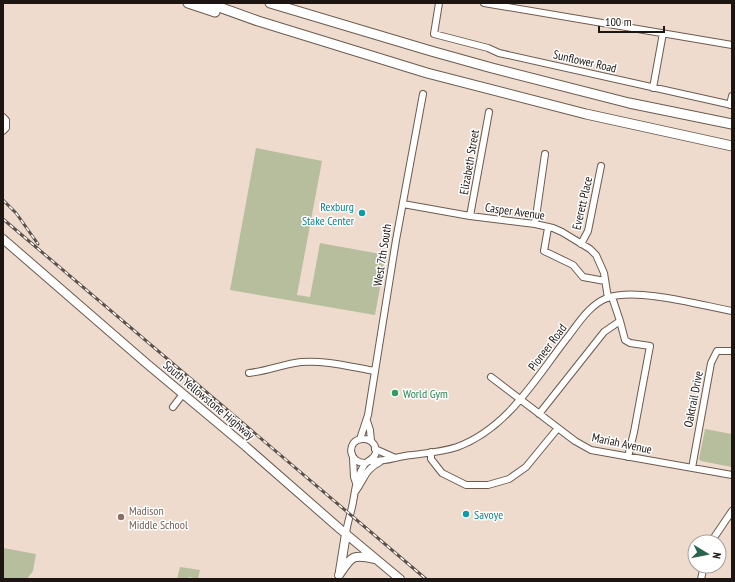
<svg xmlns="http://www.w3.org/2000/svg" width="735" height="582" font-family="'PT Sans Narrow',sans-serif">
<rect width="100%" height="100%" fill="#eedbcd"/>
<path fill="#b7be9e" d="M256,148L322,161L297,295L310,297L320,243L386,255L375,315L230,290Z
M705,429L732,434V467L701,461L699,459Z
M3,548L36,554L33,571L27,579H3Z
M180,567L200,570L198,579L189,577L188,579H177Z"/>
<g fill="none" stroke-linecap="round" stroke-linejoin="round">
<g stroke="#6c5b4f" stroke-width="8">
<path id="minor" d="M439,3L434,34L488,48L499,53L732,105
M484,3L732,45
M653,88L663,33
M730,105L732,96
M3,117L6,120V128L3,131
M403,204L470,216L535,224L553,228L562,232L590,249L596,255L604,273L608,298
M470,216L489,112
M535,224L545,154
M548,228L544,251L573,265L583,277L605,281
M581,244L588,231L601,166
M620,321L625,340L630,343L650,346L634,432L628,457
M249,373C267,371 284,364 301,362C326,360 351,367 375,371
M491,377L575,441L591,450L732,475
M173,407L183,394
M539,414L604,332L620,321L612,297
M367,421L370,430L371,441
M360,439L368,415L396,240L423,94
M375,449L393,457
M431,452V459L442,473L466,485H488L509,479L526,467L558,428
M353,458L354,477L356,483
M371,461C385,462 398,456 412,455C427,453 442,452 457,447C508,428 535,379 567,338C578,324 589,305 607,298C636,287 700,305 732,311
M692,468L711,363L717,351H732
M355,492C365,479 364,470 380,462
M346,534C347,524 350,516 352,507C355,494 355,482 361,471C362,469 364,464 366,463C370,459 375,459 376,452C376,444 370,438 362,439C346,440 348,464 366,463
M711,542L732,511
M701,579L704,566"/>
</g>
<g stroke="#6c5b4f" stroke-width="10">
<path id="major" d="M3,239L146,363L244,445L340,529L400,579
M340,571L346,534
M339,575C352,556 352,554 375,559"/>
</g>
<g stroke="#6c5b4f" stroke-width="11">
<path id="highway" d="M188,3L215,12
M208,3L258,21L427,73L586,114L732,146
M270,3L431,51L492,68L629,103L732,124"/>
</g>
<use href="#minor" stroke="#fff" stroke-width="6"/>
<use href="#major" stroke="#fff" stroke-width="8"/>
<use href="#highway" stroke="#fff" stroke-width="9"/>
<g stroke="#5b5049" stroke-width="3">
<path id="rail" d="M3,200L16,213L38,244
M3,219L426,579"/>
</g>
<use href="#rail" stroke="#fff" stroke-width="1.5" stroke-dasharray="4.5" stroke-linecap="butt"/>
</g>
<g fill="#0f9aa8" stroke="#fff" stroke-width="1.5">
<circle cx="362" cy="213" r="4"/>
<circle cx="466" cy="514" r="4"/>
</g>
<circle fill="#2e9e5b" stroke="#fff" stroke-width="1.5" cx="395" cy="393" r="4"/>
<circle fill="#8d6e63" stroke="#fff" stroke-width="1.5" cx="121" cy="517" r="4"/>
<g text-anchor="middle" dominant-baseline="central" stroke-width="3" stroke-linejoin="round" paint-order="stroke">
<g font-size="12" fill="#1c1511" stroke="#fff">
<text transform="translate(585 61) rotate(13)">Sunflower Road</text>
<text transform="translate(469 162) rotate(-80)">Elizabeth Street</text>
<text transform="translate(582 203) rotate(-77)">Everett Place</text>
<text transform="translate(515 211) rotate(8)">Casper Avenue</text>
<text transform="translate(382 255) rotate(-81)">West 7th South</text>
<text transform="translate(547 347) rotate(-53)">Pioneer Road</text>
<text transform="translate(693 399) rotate(-79)">Oaktrail Drive</text>
<text transform="translate(209 400) rotate(40)">South Yellowstone Highway</text>
<text transform="translate(622 443) rotate(12)">Mariah Avenue</text>
</g>
<g font-size="12" fill="#0d838f" stroke="#fff" text-anchor="end">
<text x="354" y="206">Rexburg<tspan x="354" dy="14">Stake Center</tspan></text>
<text x="474" y="514" text-anchor="start">Savoye</text>
</g>
<g font-size="12" fill="#27864d" stroke="#fff" text-anchor="start">
<text x="403" y="393">World Gym</text>
</g>
<g font-size="12" fill="#785e54" stroke="#fff" text-anchor="start">
<text x="129" y="510">Madison<tspan x="129" dy="14">Middle School</tspan></text>
</g>
</g>
<rect width="735" height="582" fill="none" stroke="#1c1511" stroke-width="8"/>
<g transform="translate(707 554) rotate(100)"><circle r="19" fill="#ffffff" stroke="#a4a1a0"/>
<path d="M0-3L7 15L0 10L-7 15Z" fill="#2b644d"/>
<text y="-6" font-size="11" font-weight="bold" text-anchor="middle" fill="#1c1511">N</text>
</g>
<path d="M599 26v6h65v-6" fill="none" stroke="#1c1511" stroke-width="2"/>
<text x="605" y="26" font-size="12" fill="#1c1511" stroke="#ffffff" stroke-width="3" paint-order="stroke">100 m</text>
</svg>
